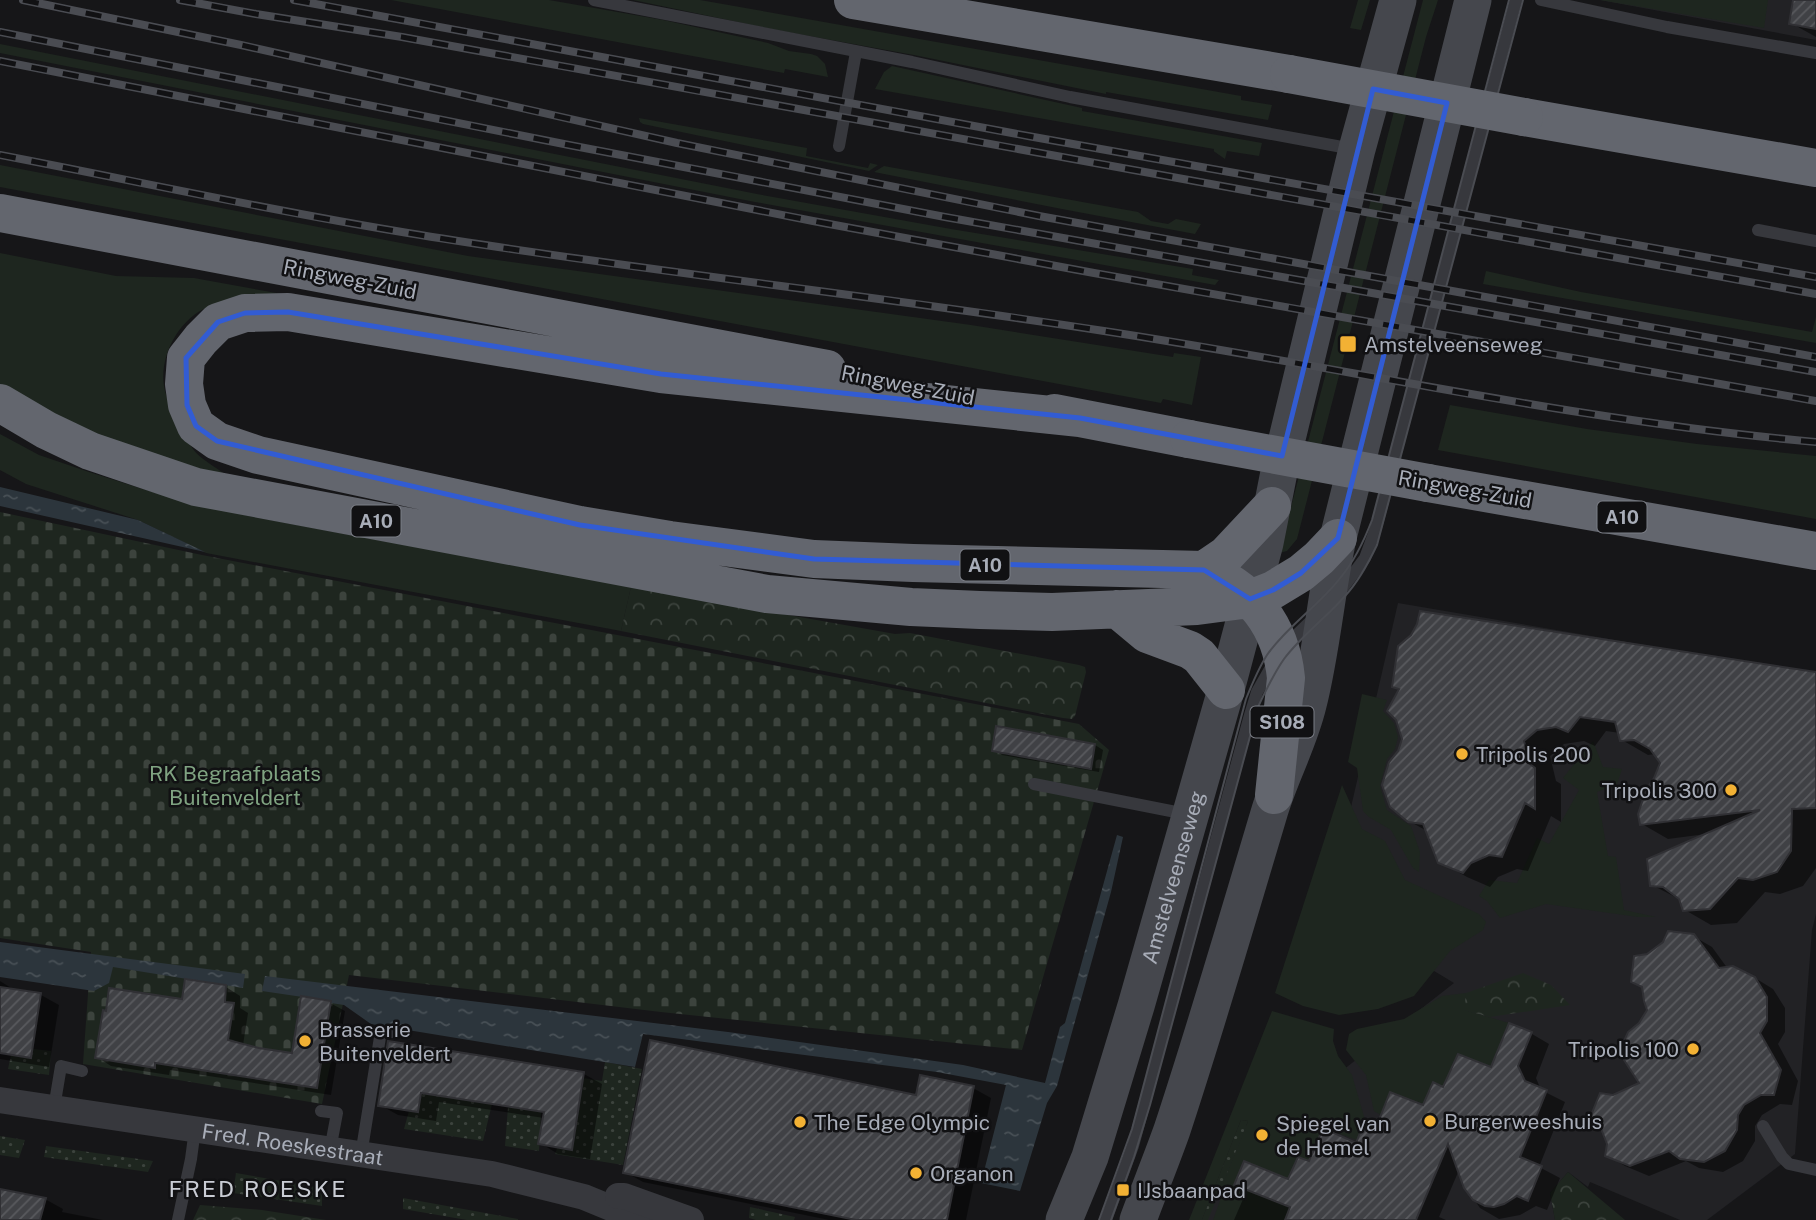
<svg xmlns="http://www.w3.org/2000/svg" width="1816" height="1220" font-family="'Public Sans',sans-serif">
<defs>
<pattern id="forest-crowns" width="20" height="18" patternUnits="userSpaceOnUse" patternTransform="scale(1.75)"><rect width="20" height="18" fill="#1e261f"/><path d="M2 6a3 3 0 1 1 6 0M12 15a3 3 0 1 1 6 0" fill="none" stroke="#3c433d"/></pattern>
<pattern id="cemetery-stones" width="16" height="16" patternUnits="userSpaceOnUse" patternTransform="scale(1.75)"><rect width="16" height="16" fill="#1e261f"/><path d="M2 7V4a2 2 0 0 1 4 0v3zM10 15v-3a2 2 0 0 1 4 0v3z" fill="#3c433d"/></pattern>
<pattern id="park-dots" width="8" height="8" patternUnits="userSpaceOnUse" patternTransform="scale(1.75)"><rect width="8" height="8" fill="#1e261f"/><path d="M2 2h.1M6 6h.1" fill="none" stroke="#3c433d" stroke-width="1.8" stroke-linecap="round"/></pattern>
<pattern id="water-ripples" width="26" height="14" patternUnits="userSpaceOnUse" patternTransform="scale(1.75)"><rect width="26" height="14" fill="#2c353c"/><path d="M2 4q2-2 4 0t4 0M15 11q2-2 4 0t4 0" fill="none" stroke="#485056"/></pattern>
<pattern id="building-hatch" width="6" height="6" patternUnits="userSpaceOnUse" patternTransform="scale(1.75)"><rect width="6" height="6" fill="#404145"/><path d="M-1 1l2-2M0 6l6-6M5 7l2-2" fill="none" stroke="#595a5e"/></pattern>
</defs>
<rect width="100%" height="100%" fill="#161618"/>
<path fill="#222225" d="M1600,0H1816V40Z
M1398,603L1816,674V914L1812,930L1795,1154L1707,1220H1680L1590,1182L1588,1187L1568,1172L1550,1193L1555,1220H1202L1238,1128L1292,1110L1454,983L1328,907Z"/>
<path fill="#1e261f" d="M391,0H549L663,20L768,43L789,51L811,54L817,56L825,64L828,77L785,69L784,73Z
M633,0H700L1241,96V100L1272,105L1268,120L1106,92V94L914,55L771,29Z
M1358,0H1370L1361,30L1350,28Z
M1423,0H1438L1426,37L1297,539L1287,551L1279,553Z
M1600,0H1768L1764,28Z
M0,44L757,194L951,229L1193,269L1192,275L1219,280L1215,285L755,202L0,53Z
M892,66L1082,108V111L1262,143L1259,156L1227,151L1225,159L1212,150L1214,151V149L875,89L884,72Z
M639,118L807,148L806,156L868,168L870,163L878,165L869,171L643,124L640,122Z
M0,165L468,256L971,325L1173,357L1174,353L1201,357L1192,405L1163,399L1161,403L0,187Z
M884,166L1138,212L1151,221L1168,224L1176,219L1201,224L1195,234L1062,209L874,172Z
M0,253L116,276L194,278L282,294C258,297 230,298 208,307C178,319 157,359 165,391C170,411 181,432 193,449C200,459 216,467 226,475L166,464L76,434L0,384Z
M1486,271L1581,292L1812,332L1816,317V343L1483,284Z
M1450,405L1587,429L1697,444L1816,456V519L1438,450Z
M0,434L39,455L89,472L149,491L249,516L631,587L621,631L206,553L138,520L26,484L0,470Z
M1362,694L1387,700L1383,711L1394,723L1398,737L1395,749L1387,759L1380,786L1387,810L1411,826L1420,852L1419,872L1413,868L1391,830L1369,817L1363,811L1357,768L1348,762Z
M1593,741L1603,767L1622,769L1617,784L1597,792L1608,856L1616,857L1624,910L1656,917H1638L1546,904L1500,918L1487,901L1479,896L1489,880L1517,883L1537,838L1549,844L1579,790L1563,778Z
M1342,785L1362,829L1385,841L1405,880L1479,914L1486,922L1483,930L1450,951L1414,996L1378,1009L1339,1015L1303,1006L1275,993Z
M1466,993L1465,1010L1509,1023L1491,1067L1458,1054L1443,1087L1433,1083L1424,1104L1390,1092L1381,1115L1374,1111L1366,1075L1346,1050L1349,1034L1357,1029L1404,1019L1442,996Z
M1272,1011L1334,1029L1333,1041L1338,1056L1352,1075L1365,1120L1357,1140L1323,1128L1309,1162L1298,1157L1288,1179L1290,1207L1285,1220H1213L1221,1198L1218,1195L1248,1121L1241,1120L1202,1220H1189Z"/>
<path fill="url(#forest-crowns)" d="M631,587L895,634L910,633L1079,665L1085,667L1086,672L1075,716L1072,719L1063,718L621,631Z
M1523,973L1551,985L1570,1005L1490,1017L1464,1010L1466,993Z
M1568,1172L1625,1220H1555L1550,1193Z
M200,1205L262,1210L326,1220H193Z"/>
<path fill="url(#cemetery-stones)" d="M0,512L202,555L1079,724L1109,750L1022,1050L661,1012L349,975L322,1104L83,1064L91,952L0,938Z"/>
<path fill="url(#park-dots)" d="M33,1049L51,1051L49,1075L8,1069L11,1055L31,1057Z
M605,1062L642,1069L623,1165L555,1154L583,1078L602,1081Z
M420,1092L492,1104L483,1141L404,1129L409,1111H417Z
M508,1107L541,1112L539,1151L505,1146Z
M1241,1120L1248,1121L1208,1220H1202Z
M0,1136L25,1140L19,1158L0,1155Z
M46,1146L153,1161L148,1172L44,1157Z
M236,1173L322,1188V1206L233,1193Z
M403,1198L518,1219V1220H467L403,1209Z
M750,1207L795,1217L794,1220H756L749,1218Z"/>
<path fill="url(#water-ripples)" d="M0,487L138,520L205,552L0,506Z
M1117,835L1123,837L1111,892L1057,1086L1047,1103L1020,1191L981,1183L1006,1085L937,1072L643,1034L635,1067L371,1024L344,1005L331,1003L330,1001L262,991L265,976L728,1032L963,1065L1045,1083L1060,1027L1065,1023Z
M0,942L245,974L243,988L113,967L109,983L94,991L0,977Z"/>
<path fill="#0007" d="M1795,0H1816V37L1791,23Z
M1816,674V868L1803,886L1780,894L1765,892L1737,923L1711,925L1685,910L1681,900L1652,885L1706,834L1668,839L1642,824L1661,763L1656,754L1648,755L1622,740L1620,733L1606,731L1595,746L1584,741L1564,744L1550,756L1556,781L1561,784V822L1551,816L1528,871L1517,869L1498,877L1490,887L1467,877L1440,862L1427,831L1409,821L1400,752L1403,739L1400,690L1394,686Z
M1095,745L1103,750L1099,772L1002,755L994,750Z
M1693,936L1712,947L1728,969L1755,978L1773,989L1785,1008V1032L1778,1044L1798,1081L1792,1105L1780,1104L1762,1115L1755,1126V1141L1743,1161L1723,1172L1699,1168L1686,1161L1649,1176L1625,1166L1607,1155L1609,1143L1601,1125L1613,1097L1642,1084L1640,1024L1649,1010L1648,956Z
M0,981L16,991L41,995L59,1005L49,1067L0,1059Z
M226,987L240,996V1008L248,1013L243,1045L293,1055L330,1003L345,1011L331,1095L170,1070L169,1075L111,1066L97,1057L184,1001Z
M1510,1025L1532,1034L1549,1044L1536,1078L1541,1090L1565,1102L1539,1167L1560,1178L1547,1210L1536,1206L1520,1215L1499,1219L1480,1208L1466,1188L1459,1170L1439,1217L1446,1220H1234L1247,1190L1289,1181L1310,1164L1357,1145L1378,1127L1424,1107L1444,1089L1492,1069Z
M390,1043L584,1074L602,1084L590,1159L558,1154L540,1143L544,1118L439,1102L436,1121L398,1115L380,1105Z
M973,1088L991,1098L966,1220H829L643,1182L625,1172L917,1097Z
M0,1190L45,1199L63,1209L62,1212L103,1220H0Z"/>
<path fill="url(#building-hatch)" stroke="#303034" stroke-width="2" d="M1793,0H1816V29L1789,24Z
M1420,611L1816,672V808L1792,809L1791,851L1777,872L1753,880L1738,878L1710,909L1683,911L1679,899L1663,887L1650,886L1647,859L1760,810L1640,825L1638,814L1646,790L1654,778L1660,763L1650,749L1634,740L1620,741L1615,722L1580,717L1568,732L1556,727L1537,730L1524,741L1530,764L1535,768V809L1525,803L1502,857L1489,855L1471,863L1463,873L1438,863L1423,824L1408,822L1390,807L1382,785L1389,762L1398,751L1402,739L1396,720L1387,711L1399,689L1392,687L1398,646L1411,635L1417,624Z
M996,726L1095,744L1091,769L992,751Z
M1668,931L1694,934L1719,968L1733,966L1755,977L1767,997V1021L1760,1033L1781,1070L1774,1095H1761L1744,1105L1738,1115L1737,1130L1725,1151L1704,1162L1680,1159L1669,1151L1630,1166L1605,1156L1607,1144L1600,1126L1590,1118L1600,1093L1613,1095L1639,1083L1624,1060V1041L1628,1032L1639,1023L1647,1010L1644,1001L1642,987L1631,982L1634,956L1647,954L1663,942Z
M185,979L226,985L225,1002L234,1003L228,1040L259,1048L292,1053L301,996L331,1001L317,1088L155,1063V1068L95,1058L103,1010L106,1011L109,988L182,999Z
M0,987L41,993L31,1058L0,1053Z
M1509,1023L1532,1032L1518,1066L1525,1081L1547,1090L1520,1157L1542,1166L1528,1201L1517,1196L1504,1204L1494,1207L1485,1206L1473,1200L1464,1188L1448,1144L1416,1220H1285L1290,1207L1234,1185L1244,1161L1288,1179L1298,1157L1309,1161L1323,1128L1356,1143L1365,1120L1377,1125L1390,1092L1423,1105L1433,1082L1443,1087L1458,1054L1491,1067Z
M650,1040L916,1095L920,1075L974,1086L947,1220H856L623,1173Z
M388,1041L584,1072L572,1150L538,1144L544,1112L421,1093L418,1112L378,1106Z
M0,1189L46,1198L40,1220H0Z"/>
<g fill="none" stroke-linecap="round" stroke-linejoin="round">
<path stroke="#37383d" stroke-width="12" d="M594,0L912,62L1070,97L1353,149
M1541,0L1667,27L1816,53
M839,146L856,52
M1758,230L1816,241
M1339,593L1365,558L1376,528L1516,0
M1284,647L1316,616
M1034,784L1186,814
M54,1108L61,1066L82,1071
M321,1111L337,1113L330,1150
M1763,1126L1782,1157L1789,1164L1816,1170
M361,1155L381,1031L391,1032
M178,1220L191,1159L195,1129
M1106,1220L1133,1146L1250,715L1257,692L1274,662"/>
<g stroke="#37383d" stroke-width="26">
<path id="s1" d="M0,1100L492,1174L584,1197L640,1220"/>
<path d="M618,1196H624L691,1220"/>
</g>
<g stroke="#45474d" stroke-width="37">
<path id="s2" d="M1064,1220L1090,1157L1136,1006L1226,690L1265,543L1279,472L1357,149L1398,0"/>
<path d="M1138,1220C1149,1190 1161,1161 1172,1130C1207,1024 1238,917 1270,810C1281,774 1299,742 1308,705C1322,650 1326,593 1338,538L1473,0"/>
</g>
<path stroke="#63666e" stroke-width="38" d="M853,0L1289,74
M1524,117L1816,168
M0,213L827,369
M0,403L46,430L90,451L196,487L767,594L911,607L980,610L1052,612L1197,606L1250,599L1273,590L1301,573L1319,558L1338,538
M1054,413L1189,439
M1080,418L661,374L288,312L245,313L218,322L201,339L186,358L184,384L187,405L196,426L217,441L258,455L580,525L670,540L814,559L913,563L1204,570C1252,589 1281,626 1286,678L1274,795
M1428,483L1816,551
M1204,570L1226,555L1272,506
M1117,609L1147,634L1190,650L1199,656L1226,690"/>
<path stroke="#4a4c52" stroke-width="2" d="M1099,1220L1132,1129L1246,699C1252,684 1258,669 1267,655C1288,625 1319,606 1341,577C1355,560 1364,541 1372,520L1509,0
M1111,1220L1134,1157L1150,1105L1258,707C1266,690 1274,673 1284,659C1302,635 1326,618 1345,596C1359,581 1368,564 1377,545L1523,0"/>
<g stroke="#4a4c52" stroke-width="8">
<path id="rail" d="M23,0L241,45L677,143L1039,216L1816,357
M180,0L256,14L402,37L1816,294
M294,0L1028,136L1816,277
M0,32L569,145L945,217L1816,372
M0,61L813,221L1094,273L1816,401
M0,155C136,181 272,211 408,233C640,271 873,295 1104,331C1342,367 1576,421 1816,442"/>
</g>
<use href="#rail" stroke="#111113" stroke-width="5" stroke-dasharray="16" stroke-linecap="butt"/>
<path stroke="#63666e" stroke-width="38" d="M1289,74L1524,117
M1189,439L1428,483"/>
</g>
<path fill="none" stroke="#325cd3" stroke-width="5" stroke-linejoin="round" d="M1373,89L1447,103L1338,538L1301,573L1273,590L1250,599L1204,570L814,559L580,525L217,441L196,426L187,405L186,358L218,322L245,313L288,312L661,374L1080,418L1282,456Z"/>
<g fill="#f2b134" stroke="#111113" stroke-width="2.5">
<rect x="1339" y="335" width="18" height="18" rx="3.5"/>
<circle cx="1462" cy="754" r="7"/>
<circle cx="1731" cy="790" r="7"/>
<circle cx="305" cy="1041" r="7"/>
<circle cx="1693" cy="1049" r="7"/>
<circle cx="1430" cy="1121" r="7"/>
<circle cx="800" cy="1122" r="7"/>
<circle cx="1262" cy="1135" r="7"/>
<circle cx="916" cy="1173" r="7"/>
<rect x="1116" y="1183" width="14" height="14" rx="3.5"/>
</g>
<g text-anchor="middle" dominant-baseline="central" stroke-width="5" stroke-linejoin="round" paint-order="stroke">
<g fill="#111113" stroke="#7b7e86" stroke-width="2">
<rect x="1597.5" y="501.5" width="49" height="31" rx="5"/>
<rect x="351.5" y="505.5" width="49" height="31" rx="5"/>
<rect x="960.5" y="549.5" width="49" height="31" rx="5"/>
<rect x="1250.5" y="706.5" width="63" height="31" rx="5"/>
</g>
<g font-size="19" font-weight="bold" fill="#a8adb8">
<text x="1622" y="517">A10</text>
<text x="376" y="521">A10</text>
<text x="985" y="565">A10</text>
<text x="1282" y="722">S108</text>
</g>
<g font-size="21" fill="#a8adb8" stroke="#111113">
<text transform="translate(350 279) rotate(11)">Ringweg-Zuid</text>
<text transform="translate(908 385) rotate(11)">Ringweg-Zuid</text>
<text transform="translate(1465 489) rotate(10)">Ringweg-Zuid</text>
<text stroke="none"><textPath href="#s2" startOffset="360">Amstelveenseweg</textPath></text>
<text stroke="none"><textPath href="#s1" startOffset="296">Fred. Roeskestraat</textPath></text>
</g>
<g font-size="21" fill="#a8adb8" stroke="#111113" text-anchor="start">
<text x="1364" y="344">Amstelveenseweg</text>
<text x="1476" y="754">Tripolis 200</text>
<text x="1717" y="790" text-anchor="end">Tripolis 300</text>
<text x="319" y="1029">Brasserie<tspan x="319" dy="24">Buitenveldert</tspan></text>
<text x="1679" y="1049" text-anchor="end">Tripolis 100</text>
<text x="1444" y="1121">Burgerweeshuis</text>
<text x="814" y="1122">The Edge Olympic</text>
<text x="1276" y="1123">Spiegel van<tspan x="1276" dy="24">de Hemel</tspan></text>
<text x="930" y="1173">Organon</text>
<text x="1137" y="1190">IJsbaanpad</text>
</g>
<g font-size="21" fill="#7fa381" stroke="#111113">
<text x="235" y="773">RK Begraafplaats<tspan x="235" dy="24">Buitenveldert</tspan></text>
</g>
<g font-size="23" letter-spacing="2" fill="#c9ccd4" stroke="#111113">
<text x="258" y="1188">FRED ROESKE</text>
</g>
</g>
</svg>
